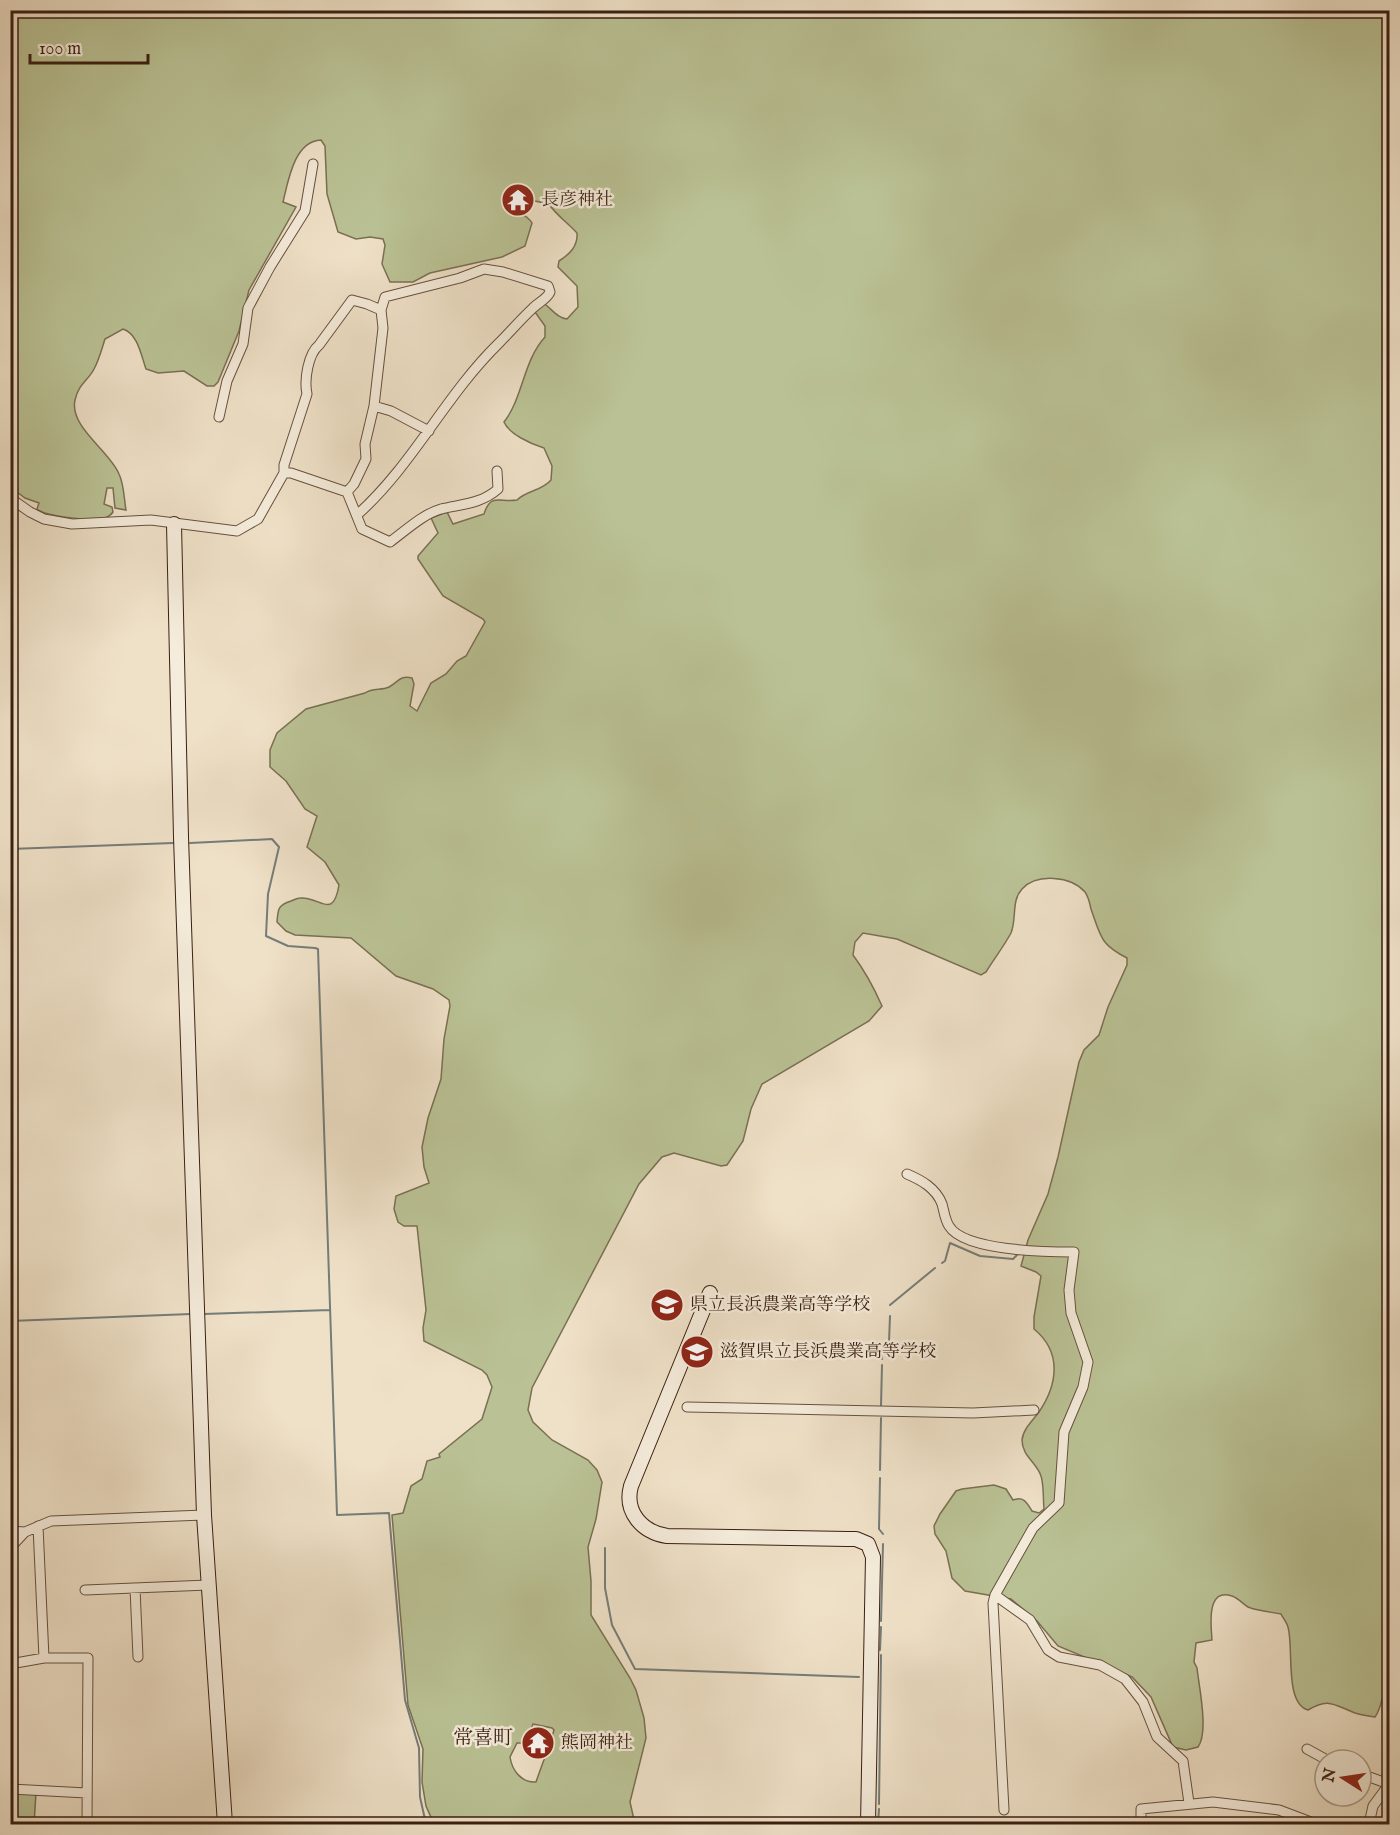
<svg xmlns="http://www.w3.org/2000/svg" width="1400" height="1835" font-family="'IM FELL English','Noto Serif JP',serif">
<rect width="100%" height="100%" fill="#efe1c8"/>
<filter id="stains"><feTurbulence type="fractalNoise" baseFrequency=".00333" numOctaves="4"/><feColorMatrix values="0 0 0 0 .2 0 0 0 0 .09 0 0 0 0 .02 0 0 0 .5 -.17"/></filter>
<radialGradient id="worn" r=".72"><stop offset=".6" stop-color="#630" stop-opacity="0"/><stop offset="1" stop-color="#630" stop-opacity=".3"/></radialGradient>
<path fill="#bac295" stroke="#7a7053" stroke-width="1.5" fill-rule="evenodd" d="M11,11H1389L1390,1681C1381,1692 1383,1706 1375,1717C1368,1716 1361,1715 1355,1713C1334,1705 1329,1697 1308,1710C1284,1703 1294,1648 1288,1627C1287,1623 1283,1618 1281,1614C1271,1612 1258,1611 1248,1607C1243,1604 1238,1598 1232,1596C1206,1587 1211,1626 1212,1640L1196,1643L1194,1662L1197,1668C1199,1687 1209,1732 1198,1747L1186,1750L1173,1747L1151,1697L1132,1677L1058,1646L1037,1621L1011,1599L965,1591L952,1578L946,1551L935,1534L934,1526L940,1514L956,1491L962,1489L994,1485L1006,1489L1013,1500C1024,1496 1027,1503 1032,1511L1039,1513L1044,1509C1043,1499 1044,1485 1041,1476C1037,1463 1022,1456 1022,1440C1023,1429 1033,1420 1039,1412C1058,1384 1062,1352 1034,1329V1317L1041,1276L1036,1272L1021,1266L1028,1240L1048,1194L1058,1157L1079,1062L1084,1050L1099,1035L1108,1007L1127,965V958C1100,944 1101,937 1091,909C1090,904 1088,896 1085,892C1071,876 1037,873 1022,889C1011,901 1017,918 1011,933C1004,946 994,959 986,972L981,975L897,939L863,933L855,942L853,955C865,971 874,988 882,1006L869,1021L762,1084L751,1109L743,1141L727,1165L721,1166L674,1153L662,1157L639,1184L532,1388L528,1410L533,1422L552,1440L588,1460L597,1470L602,1482L596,1519L588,1547L591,1581V1615L630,1678L636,1690L644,1718L646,1738L630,1802L635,1824H434L426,1806L422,1782L423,1749L408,1705L392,1515L403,1513L411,1486L422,1479L427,1461L440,1457L439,1454L482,1419L492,1387L487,1375L482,1370L424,1341L423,1328L426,1310L417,1226H404L398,1222L394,1209L396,1196L429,1183L424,1167L422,1147L428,1118L441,1079L444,1039L450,1006L449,1000L433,989L396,976L351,938L295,935L286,931L277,922C278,909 278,905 291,901C294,900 297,898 300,898C320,896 333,921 339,885L325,862L307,847L317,816L305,809L286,781L270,767V750L277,733L306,709L365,693C373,687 381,691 389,687C398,682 400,675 412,678L414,684L410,706L417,711L431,683L446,674L457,661L466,656L485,622L483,619L443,596L418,559V556L438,533L431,518L447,512L453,524L484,514C491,492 500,503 517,500C527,490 542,491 551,480L552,466L544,448C531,444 509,434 504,422C523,398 523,361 545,337V326L535,312L542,302C551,308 557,318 567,319L578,307L577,286L558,267L559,261C570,254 578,246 577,233C568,223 555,214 549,204L530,200L516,190L512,194L508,204C515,211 528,215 532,223L525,246L502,257L430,273L413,282H390L382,264L385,245L383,239L370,237L356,239L338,232L327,194L325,146L321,140C294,141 288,182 283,202L296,207L249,290L239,331L218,382L214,386H207L184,371L158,373L146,369C141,355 138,334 123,329L105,339C102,348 99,360 94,369C88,381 79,383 75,400C69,427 110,451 119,474C124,484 124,499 126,510L115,508L113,488H107L104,504L112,507L113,512C111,515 110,516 105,518C93,521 46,517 37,509L39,503L25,498L17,492L18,489L11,488ZM533,1724L552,1728L554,1730C549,1748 542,1764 536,1782C522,1783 512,1771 510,1757L517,1743H526Z
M11,1793H36L34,1824H11Z"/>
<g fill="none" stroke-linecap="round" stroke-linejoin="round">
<path stroke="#757d79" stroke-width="2" d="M190,843L272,839L279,847L268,894L266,936L288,946L315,948L318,949L337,1515L389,1513L405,1700L419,1748L420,1797L426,1824
M10,849L173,843
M942,1263L945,1261L950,1243L980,1256L1013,1259L1020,1252
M890,1305L935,1268
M204,1314L330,1310
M10,1321L191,1314
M882,1359V1352L889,1342L890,1316
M881,1406L882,1365
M880,1470L881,1418
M880,1478L879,1529L883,1534
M605,1548V1588L612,1625L635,1669L859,1677
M881,1621L883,1544
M880,1650L881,1627
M879,1804L881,1655
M878,1824L879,1809"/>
<g stroke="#67503f" stroke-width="11">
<path id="street" d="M374,406L391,411L429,431
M219,417L227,381L243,344L248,308L270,267L305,211L313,164
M284,473H291L347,492L362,529L390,542C405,531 423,514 441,509C462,504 481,504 498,489L497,471
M347,492L354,484L366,459L365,444L374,406L383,328L381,310L385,297L460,278L484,269L503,272L548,286L550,292C547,299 539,302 533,308C521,319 510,332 498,344C445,396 413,465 357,515
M10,498L30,512L44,519L72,524L151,520L237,531L258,519L284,473V465L307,394C304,380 308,354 319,345L352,300L367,304L381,310
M907,1174C921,1180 936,1188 942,1204C944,1211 945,1220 949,1226C964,1251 1047,1252 1074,1252L1069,1290L1071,1313L1088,1362L1083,1387L1064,1432L1059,1503L1033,1528L995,1595L993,1603L1004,1810
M687,1407L973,1413L1034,1410
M38,1526L44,1658
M10,1531L25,1532
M10,1548L25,1532L51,1521L204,1515
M135,1588L138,1657
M85,1590L208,1585
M995,1595L1030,1620L1048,1650L1059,1657L1100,1665L1125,1679L1143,1702L1157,1737L1183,1761L1189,1803
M10,1664L44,1658H88L87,1824
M1307,1749L1327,1760
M1361,1774L1389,1784
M10,1789L87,1793
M1141,1824V1809L1213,1802L1279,1810L1316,1824
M1369,1824L1373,1806L1390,1783"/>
</g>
<g stroke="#3a1f11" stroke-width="16">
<path id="secondary" d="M174,524L181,837L204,1515L225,1824
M710,1293L631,1486C624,1512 642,1532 667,1536L848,1539H856L868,1544L873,1557L868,1824"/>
</g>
<use href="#street" stroke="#f5ecdb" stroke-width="9"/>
<use href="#secondary" stroke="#f5ecdb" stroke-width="14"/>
</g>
<defs>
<g id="temple-disc" transform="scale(1.725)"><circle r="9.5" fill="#8f2418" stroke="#f5ecdb"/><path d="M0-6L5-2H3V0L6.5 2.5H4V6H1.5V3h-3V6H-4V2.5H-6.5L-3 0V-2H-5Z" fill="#fff"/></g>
<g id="school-disc" transform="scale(1.725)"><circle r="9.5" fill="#8f2418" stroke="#f5ecdb"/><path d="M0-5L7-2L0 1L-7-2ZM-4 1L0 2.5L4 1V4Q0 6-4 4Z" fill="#fff"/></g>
</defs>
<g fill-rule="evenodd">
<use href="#temple-disc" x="518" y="200"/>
<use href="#school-disc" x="667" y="1305"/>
<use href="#school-disc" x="697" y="1352"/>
<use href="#temple-disc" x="538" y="1743"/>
</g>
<g text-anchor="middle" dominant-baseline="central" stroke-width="5" stroke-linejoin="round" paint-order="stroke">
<g font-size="18" fill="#3a1f11" stroke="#f5ecdb" text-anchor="start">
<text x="541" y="200">長彦神社</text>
<text x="690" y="1305">県立長浜農業高等学校</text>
<text x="720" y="1352">滋賀県立長浜農業高等学校</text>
<text x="561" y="1743">熊岡神社</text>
</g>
<g font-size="20" fill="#3a1f11" stroke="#f5ecdb">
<text x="483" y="1738">常喜町</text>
</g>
</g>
<rect width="1400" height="1835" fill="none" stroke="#efe1c8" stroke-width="36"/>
<rect x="12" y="12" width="1376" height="1811" fill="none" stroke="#3a1f11" stroke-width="3"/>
<rect x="18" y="18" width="1364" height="1799" fill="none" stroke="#3a1f11" stroke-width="1.5"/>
<g transform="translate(1343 1778) rotate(282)"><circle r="28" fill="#f5ecdb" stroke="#aa9a8a" stroke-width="1.5"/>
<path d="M0-4.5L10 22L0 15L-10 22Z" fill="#8f2418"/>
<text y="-9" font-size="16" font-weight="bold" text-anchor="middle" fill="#3a1f11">N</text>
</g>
<path d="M30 54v9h118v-9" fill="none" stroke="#3a1f11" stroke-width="3"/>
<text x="39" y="54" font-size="18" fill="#3a1f11" stroke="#f5ecdb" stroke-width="4.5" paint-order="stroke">100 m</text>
<rect width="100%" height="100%" filter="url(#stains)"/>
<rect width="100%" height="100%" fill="url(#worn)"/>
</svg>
